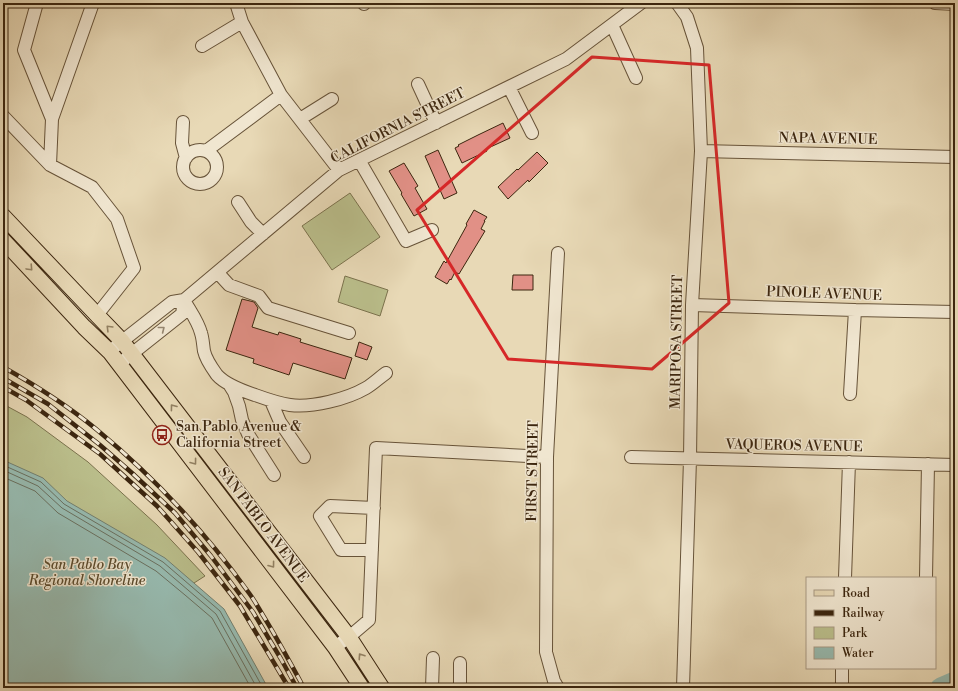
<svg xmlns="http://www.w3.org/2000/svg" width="958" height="691" font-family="'Libre Bodoni',serif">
<rect width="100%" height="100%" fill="#e8d9b6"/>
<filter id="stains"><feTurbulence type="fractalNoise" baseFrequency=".005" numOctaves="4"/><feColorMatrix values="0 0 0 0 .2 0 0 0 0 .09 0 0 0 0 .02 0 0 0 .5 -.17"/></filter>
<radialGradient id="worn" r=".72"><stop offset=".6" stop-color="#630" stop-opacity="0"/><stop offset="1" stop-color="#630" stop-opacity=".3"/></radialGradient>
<path fill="#babe8b" stroke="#7b724d" d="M350,193L380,237L332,270L302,226Z
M345,276L388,290L380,316L338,302Z
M3,404L27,417L88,462L157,525L205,576L194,583L3,688Z"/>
<path fill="#97baaf" stroke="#737f6f" d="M3,460L43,478L67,501L165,558L224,609L268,688H3Z"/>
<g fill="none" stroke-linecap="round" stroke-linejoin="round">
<path stroke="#6a705f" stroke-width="1" d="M3,465L41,482L64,504L163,562L220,611L263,688
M3,470L38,486L62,508L160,566L216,614L257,688
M3,477L35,491L58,513L156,571L185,595L212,618L251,688"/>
<path stroke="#97baaf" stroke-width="21" d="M941,688L955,682"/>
</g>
<path fill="#e19086" stroke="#3c260f" d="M503,123L510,138L486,149L487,151L462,163L455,148L459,146L458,145L478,135Z
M438,150L457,193L444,199L425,156Z
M537,152L548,163L529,182L528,180L508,199L498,187L517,169L518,170Z
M404,163L418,186L415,188L427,209L414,216L401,194L402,193L389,171Z
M474,210L487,217L484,221H485L481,229L485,231L459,274L455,272L451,280L450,279L447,284L435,277L444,261L446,263L467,225L466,224Z
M513,275H533V290H512Z
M242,299L254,302L258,308L252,327L278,335L279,332L301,339L300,342L352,358L345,379L293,363L289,375L253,363L254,359L226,350Z
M359,342L372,347L367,360L355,356Z"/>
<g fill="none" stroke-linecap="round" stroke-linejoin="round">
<g stroke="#675339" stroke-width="14">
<path id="minor" d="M37,3L24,50L52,119
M236,3L242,22L281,95L339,170
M364,3V4
M677,3L687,17L697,48L701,151L692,305L690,459L683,688
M935,3L955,4
M612,25L636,78
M202,46L242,22
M418,84L436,123
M509,87L532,133
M3,116L50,165L92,187L117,219L134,268L97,315
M300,119L332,99
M183,122L182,143L186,158
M183 167a17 17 0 1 1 34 0a17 17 0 1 1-34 0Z
M206,151L281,95
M701,151L955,157
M359,160L406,241L432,230
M50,165L52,119L93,3
M238,202L251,222L263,234
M558,253L547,457L546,652L554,681L558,688
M218,273L229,285L259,296L268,308L349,333
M184,300C190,311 198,321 201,333C203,339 203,345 204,351C206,360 212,368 217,375C225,384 243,391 255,395C266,399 277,403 290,405C312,408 347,399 366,388C373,384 379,378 386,373
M692,305L855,310L955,312
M116,346L172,302L184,300L339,170L566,59L641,3
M119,364L182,314L184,300
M229,384L234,392L239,406L242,420L248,434L274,475
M850,394L855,310
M271,401L280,422L304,457
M631,457L955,465
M372,550H341L320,516L330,506L374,508
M845,578L849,462
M926,578L928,464
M335,647L349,637L369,620L376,448L547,457
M432,688L433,658
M460,688V663
M842,688V668"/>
</g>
<g stroke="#3c260f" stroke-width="17">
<path id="major" d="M3,216L97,315L122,341L349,637L382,688
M3,240L84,327L110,352L335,647L362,688"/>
</g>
<use href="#minor" stroke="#f0e6d0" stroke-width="12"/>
<use href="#major" stroke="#e8d9b6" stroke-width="15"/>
<g stroke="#3c260f" stroke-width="4.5">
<path id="rail" d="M3,367C35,385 68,406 96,429C154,477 206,533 249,593C255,601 259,609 264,617C278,640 291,664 304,688
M3,378L48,404L100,445L132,473L175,513L211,556L253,612L281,659L297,688
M3,387L26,400L100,454L157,506L198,552L240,606L289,688"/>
</g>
<use href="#rail" stroke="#f0e6d0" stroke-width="3" stroke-dasharray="9" stroke-linecap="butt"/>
</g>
<defs><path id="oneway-chevron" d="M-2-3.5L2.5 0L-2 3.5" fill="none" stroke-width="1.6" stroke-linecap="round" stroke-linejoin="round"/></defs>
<g stroke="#928062">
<use href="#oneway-chevron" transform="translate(30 268) rotate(47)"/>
<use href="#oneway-chevron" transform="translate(109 328) rotate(-135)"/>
<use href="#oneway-chevron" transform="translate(173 407) rotate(-127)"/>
<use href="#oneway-chevron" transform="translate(194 462) rotate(53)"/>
<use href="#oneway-chevron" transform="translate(272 565) rotate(53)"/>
<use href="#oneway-chevron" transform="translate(361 656) rotate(-124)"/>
</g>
<use stroke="#968670" href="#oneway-chevron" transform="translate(162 329) rotate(-38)"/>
<path fill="none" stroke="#d62828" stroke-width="3" stroke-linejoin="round" d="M592,57L709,65L729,303L652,369L508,359L417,210Z"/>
<defs>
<g id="bus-ring" transform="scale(1)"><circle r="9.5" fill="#f0e6d0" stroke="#8f2418" stroke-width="1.5"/><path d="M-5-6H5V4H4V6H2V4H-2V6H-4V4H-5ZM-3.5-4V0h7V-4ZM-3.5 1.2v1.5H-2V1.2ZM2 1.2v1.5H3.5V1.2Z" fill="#8f2418"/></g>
</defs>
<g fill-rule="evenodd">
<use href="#bus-ring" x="162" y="435"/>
</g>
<g text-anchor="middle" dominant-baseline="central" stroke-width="3" stroke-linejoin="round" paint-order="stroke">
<g font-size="14" fill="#3c260f" stroke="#f0e6d0">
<text transform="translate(398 126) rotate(-27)">CALIFORNIA STREET</text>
<text transform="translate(828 139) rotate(1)">NAPA AVENUE</text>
<text transform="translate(824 294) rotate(2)">PINOLE AVENUE</text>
<text transform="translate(677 342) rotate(-89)">MARIPOSA STREET</text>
<text transform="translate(794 446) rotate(1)">VAQUEROS AVENUE</text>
<text transform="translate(533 471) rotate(-89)">FIRST STREET</text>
<text transform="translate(263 525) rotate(53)">SAN PABLO AVENUE</text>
</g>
<g font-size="14" fill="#3c260f" stroke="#f0e6d0" text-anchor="start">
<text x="176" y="427">San Pablo Avenue &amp;<tspan x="176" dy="16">California Street</tspan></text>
</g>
<g font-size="14" font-style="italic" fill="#5c4c2e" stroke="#f0e6d0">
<text x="87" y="565">San Pablo Bay<tspan x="87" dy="16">Regional Shoreline</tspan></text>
</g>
</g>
<rect width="958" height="691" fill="none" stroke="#e8d9b6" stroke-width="16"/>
<rect x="4" y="4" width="950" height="683" fill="none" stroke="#3c260f" stroke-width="2"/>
<rect x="8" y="8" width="942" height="675" fill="none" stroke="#3c260f"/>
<rect x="806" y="577" width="130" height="92" fill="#f0e6d0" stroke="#a89983"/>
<rect x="814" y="590" width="20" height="6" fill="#e8d9b6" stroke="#a89983"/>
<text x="842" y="597" font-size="12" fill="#3c260f">Road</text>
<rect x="814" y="610" width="20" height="6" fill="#3c260f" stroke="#a89983"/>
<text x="842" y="617" font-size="12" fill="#3c260f">Railway</text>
<rect x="814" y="627" width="20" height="12" fill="#babe8b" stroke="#a89983"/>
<text x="842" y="637" font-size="12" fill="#3c260f">Park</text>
<rect x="814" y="647" width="20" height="12" fill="#97baaf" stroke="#a89983"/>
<text x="842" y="657" font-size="12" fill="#3c260f">Water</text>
<rect width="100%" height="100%" filter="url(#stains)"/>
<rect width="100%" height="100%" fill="url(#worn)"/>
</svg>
